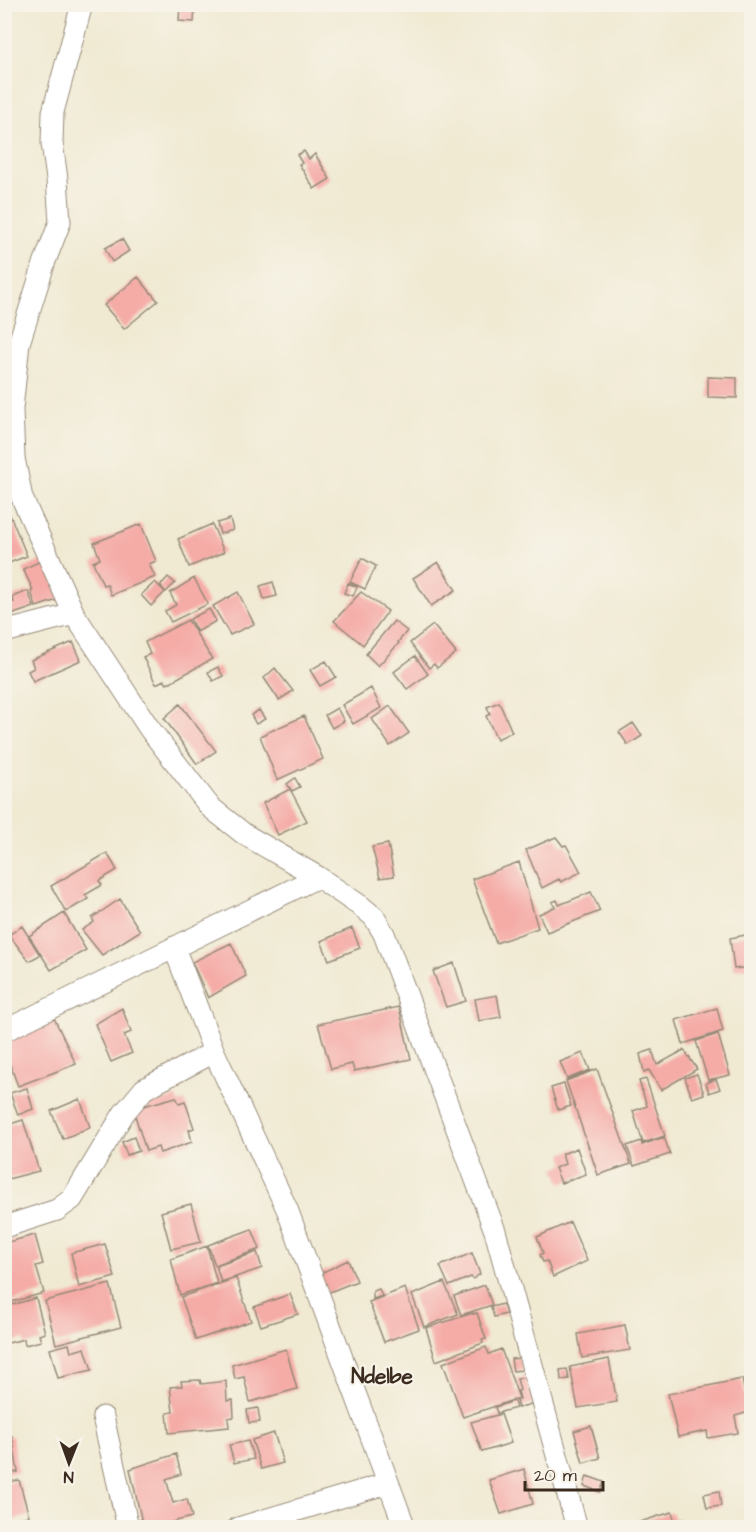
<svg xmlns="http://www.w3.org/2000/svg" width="756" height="1532" font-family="'Architects Daughter',sans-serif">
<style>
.building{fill:#f5aca7}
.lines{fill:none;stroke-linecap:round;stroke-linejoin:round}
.minor-casing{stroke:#968a78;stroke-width:23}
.minor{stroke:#fff;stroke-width:21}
.labels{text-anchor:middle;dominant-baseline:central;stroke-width:4.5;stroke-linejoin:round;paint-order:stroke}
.quarter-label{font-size:21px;font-weight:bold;fill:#3b2a1e;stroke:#f7f3e8}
</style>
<rect width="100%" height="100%" fill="#f7f3e8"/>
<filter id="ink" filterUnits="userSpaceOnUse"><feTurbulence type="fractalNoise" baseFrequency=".0167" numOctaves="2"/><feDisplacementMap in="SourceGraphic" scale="12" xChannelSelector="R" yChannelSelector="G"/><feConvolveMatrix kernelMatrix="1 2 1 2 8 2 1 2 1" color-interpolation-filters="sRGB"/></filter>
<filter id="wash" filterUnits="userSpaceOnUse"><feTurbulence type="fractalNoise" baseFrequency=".008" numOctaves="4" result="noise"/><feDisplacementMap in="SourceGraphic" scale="24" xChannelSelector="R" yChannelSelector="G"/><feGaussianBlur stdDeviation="1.35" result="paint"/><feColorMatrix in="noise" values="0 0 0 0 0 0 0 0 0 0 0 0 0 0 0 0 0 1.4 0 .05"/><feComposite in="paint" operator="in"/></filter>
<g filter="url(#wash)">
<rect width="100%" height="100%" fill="#f0ead3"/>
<g id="blocks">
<!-- building -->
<path class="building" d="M180,6H195L194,22L179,21Z
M304,151L309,159L315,154L330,179L314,189L299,164L302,163L297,155Z
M122,239L129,251L112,262L105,248Z
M138,277L158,301L124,329L104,305Z
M708,377L737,378V398L708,397Z
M10,515L27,556L4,565V518Z
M230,519L233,530L220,534L217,523Z
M141,524L156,561L149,564L155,577L111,595L107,584L103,585L93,562L100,559L94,543Z
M212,524L224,552L189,567L178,539Z
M362,558L376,566L365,589L350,582Z
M45,559L63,598L36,607L31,591L33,590L23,569Z
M438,562L456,590L431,606L413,578Z
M168,577L175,583L166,592L160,586Z
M194,578L208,604L171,622L165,611L176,605L170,593Z
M155,582L165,592L151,606L141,595Z
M273,582L277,596L264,599L260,586Z
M348,583L357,587L353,596L344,593Z
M4,587L12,601L5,604L10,613L4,616Z
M28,591L34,607L11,615L8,604L14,602L12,597Z
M238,592L254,624L230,635L213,606Z
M361,592L388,611L363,645L334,621Z
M209,609L216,621L197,632L190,619Z
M188,620L212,659L167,684L164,680L156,684L143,657L150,654L145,642Z
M394,621L407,631L398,642L399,643L378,666L366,654Z
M433,625L456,653L437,668L434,664L429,668L410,643Z
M73,642L81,660L33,681L28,671L34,668L31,660Z
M415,656L428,674L407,689L394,672Z
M326,661L336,677L320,686L310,670Z
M218,667L223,676L213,681L208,672Z
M275,668L293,691L279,700L264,678Z
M371,688L381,708L353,724L342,705Z
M499,702L512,732L497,739L486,716L490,714L487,707Z
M180,704L216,751L197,764L164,718Z
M390,706L409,733L390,746L372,719Z
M337,708L344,721L332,728L325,715Z
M259,710L265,719L256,724L251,715Z
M304,716L323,759L277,780L260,736Z
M633,723L642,736L628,745L619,732Z
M295,778L300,787L292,791L287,784Z
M290,789L307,821L278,835L263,803Z
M556,837L563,846L566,845L581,872L561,882L559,879L542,888L526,850Z
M388,844L394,876L380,878L372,847Z
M107,853L117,870L99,881L102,885L85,895L88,899L66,912L51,886Z
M519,862L538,928L496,943L472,879Z
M591,892L600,911L547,932L539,914L555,907L552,902L557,900L559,905Z
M120,899L140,931L102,955L82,930L94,922L92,918Z
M64,913L86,950L51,970L29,936Z
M22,926L40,955L29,961L9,935Z
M352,928L360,948L329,960L321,941Z
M751,934L752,967L734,969L730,938Z
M231,943L246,976L208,998L192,962Z
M454,963L466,1001L446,1007L433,971Z
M497,995L501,1017L479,1021L475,999Z
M399,1007L411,1059L354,1071L352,1064L331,1069L318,1024Z
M122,1008L131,1032L124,1035L132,1053L111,1062L95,1024Z
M717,1008L723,1031L683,1044L676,1020Z
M54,1018L76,1064L18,1086L5,1051V1041Z
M718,1034L730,1075L708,1080L696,1041Z
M652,1050L657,1065L684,1050L697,1069L661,1090L649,1070L644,1072L640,1054Z
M583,1053L590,1070L567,1079L560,1062Z
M597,1069L631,1164L598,1175L566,1081Z
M697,1074L704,1094L692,1098L685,1078Z
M646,1079L665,1136L643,1143L633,1111L647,1106L639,1081Z
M716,1079L720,1089L709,1093L706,1083Z
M564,1084L571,1106L558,1110L551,1088Z
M27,1088L33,1109L18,1115L10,1093Z
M176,1097L179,1103L185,1101L194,1128L189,1130L192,1142L160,1153L158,1147L146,1151L133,1109Z
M80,1099L90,1127L63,1139L51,1111Z
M23,1120L39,1171L4,1180V1126Z
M134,1137L139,1151L127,1155L122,1142Z
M664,1137L670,1154L634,1166L627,1146L641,1141L642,1145Z
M577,1148L586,1174L561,1183L555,1168L565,1164L562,1154Z
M191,1204L201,1242L171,1249L161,1212Z
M570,1222L587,1261L553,1277L547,1261L543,1262L540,1255L543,1253L537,1237Z
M252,1229L260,1249L215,1265L208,1245Z
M35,1235L43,1264L36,1266L44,1293L4,1304V1243Z
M105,1244L115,1277L79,1287L71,1253Z
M207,1246L217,1283L180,1295L171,1259Z
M257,1252L262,1268L221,1282L216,1266Z
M472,1253L480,1274L473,1279L471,1277L449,1286L440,1266Z
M348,1260L357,1281L327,1293L319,1274Z
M236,1278L251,1321L196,1340L181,1297Z
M444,1282L458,1314L424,1327L412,1295Z
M110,1284L121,1327L56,1344L45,1301Z
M485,1285L492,1305L461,1315L454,1296Z
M405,1288L419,1329L384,1342L369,1302Z
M379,1289L382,1296L373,1299V1291Z
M290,1294L298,1314L261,1326L254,1307Z
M36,1298L45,1333L39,1335L41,1341L25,1345L24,1339L4,1344V1307Z
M503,1304L506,1314L494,1317L491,1307Z
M473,1313V1314L477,1313L486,1339L482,1340L483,1343L436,1361L426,1328Z
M625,1325L630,1350L582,1358L578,1334Z
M69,1344L71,1352L85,1348L92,1370L58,1378L50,1349Z
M486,1347L489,1354L501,1349L519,1398L463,1417L443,1363Z
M286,1349L297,1389L250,1402L244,1377L235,1379L232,1365Z
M520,1358L523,1370L513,1371L511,1359Z
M609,1359L617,1402L578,1408L570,1367Z
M567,1369L569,1379L561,1380L560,1370Z
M525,1377L534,1403L518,1408L516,1400L520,1399L518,1391L520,1390L517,1379Z
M742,1379L749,1412L735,1416L738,1433L708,1438L707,1431L678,1437L668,1394Z
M200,1380L201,1384L226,1381L227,1401L233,1400L234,1417L228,1418L229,1427L169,1433L167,1413L173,1412L170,1387L182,1386L181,1381Z
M514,1401L516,1408L497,1413L495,1407Z
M258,1408L260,1422L249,1423L247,1410Z
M501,1414L511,1443L482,1452L471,1422Z
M591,1426L600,1458L583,1463L574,1431Z
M274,1433L283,1463L261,1469L252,1440Z
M12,1436L18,1472L4,1474V1437Z
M248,1441L254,1459L234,1463L229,1445Z
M176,1454L181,1474L166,1479L173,1503L187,1499L192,1517L152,1527H143L130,1469Z
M524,1469L533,1504L501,1514L489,1480Z
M587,1476L604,1482L600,1492L584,1486Z
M19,1480L29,1516L4,1522V1483Z
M719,1491L721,1506L707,1508L704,1494Z
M672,1512L675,1522L684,1519L686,1527H634L633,1524Z"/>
</g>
</g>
<g filter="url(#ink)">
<use href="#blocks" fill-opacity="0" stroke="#968a78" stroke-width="1.5"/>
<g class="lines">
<defs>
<path id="minor" d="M82,4L53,112L52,143L57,179L60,222L45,261L19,343L12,409L14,458L22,498L74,614L149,728L210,807L244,834L318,877L362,907L374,917L384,934L495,1231L577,1528
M4,632L74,614
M174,947L214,1052L287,1209L405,1528
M4,1031L318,877
M4,1227L57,1210L72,1199L124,1113L144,1089L214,1052
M103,1417L128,1528
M238,1528L388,1483"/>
</defs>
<!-- minor casing -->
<use href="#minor" class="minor-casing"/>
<!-- minor -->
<use href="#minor" class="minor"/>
</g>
</g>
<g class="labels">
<!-- quarter labels -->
<g class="quarter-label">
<text x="382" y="1376">Ndelbe</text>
</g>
</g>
<!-- margin -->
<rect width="756" height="1532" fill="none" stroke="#f7f3e8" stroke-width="24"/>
<!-- north arrow -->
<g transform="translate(69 1463) rotate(181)" stroke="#f7f3e8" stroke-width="4.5" paint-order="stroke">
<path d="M0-4.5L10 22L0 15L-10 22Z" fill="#3b2a1e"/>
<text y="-9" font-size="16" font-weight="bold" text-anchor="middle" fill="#3b2a1e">N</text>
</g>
<!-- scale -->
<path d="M525 1481v9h78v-9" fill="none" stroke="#3b2a1e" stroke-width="3"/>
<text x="534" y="1481" font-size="18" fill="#3b2a1e" stroke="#f7f3e8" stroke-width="4.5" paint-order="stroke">20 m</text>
</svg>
